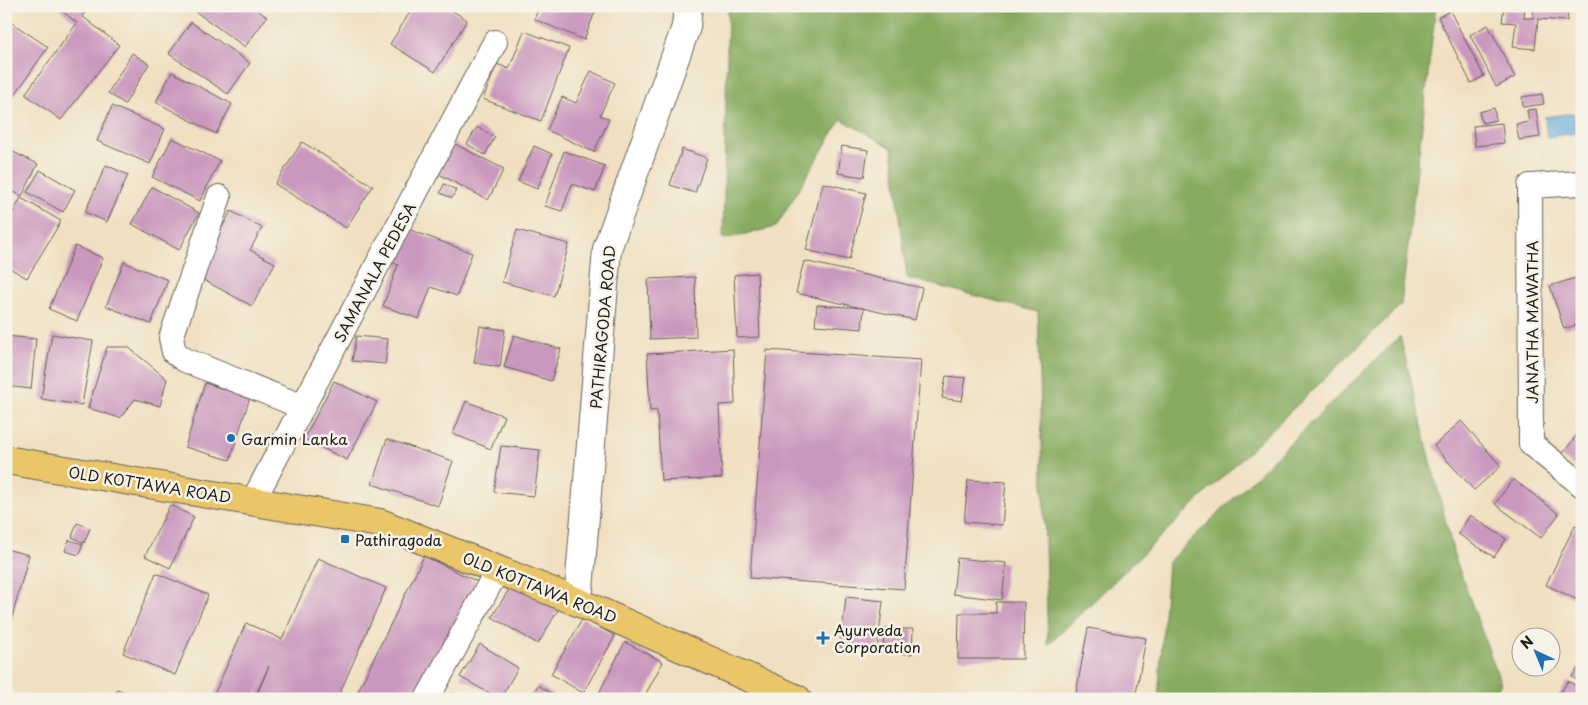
<svg xmlns="http://www.w3.org/2000/svg" width="1588" height="705" font-family="'Playpen Sans',sans-serif">
<style>
.forest{fill:#86aa5f;stroke:#51633e}
.water{fill:#62aad9;stroke:#3f637a}
.building{fill:#ca98be}
.lines{fill:none;stroke-linecap:round;stroke-linejoin:round}
.minor-casing{stroke:#666156;stroke-width:26}
.tertiary-casing{stroke:#666156;stroke-width:30}
.primary-casing{stroke:#666156;stroke-width:30}
.minor{stroke:#fff;stroke-width:24}
.tertiary{stroke:#fff;stroke-width:28}
.primary{stroke:#eac669;stroke-width:28}
.poi-dot{fill:#1f6fb2;stroke:#f7f3e8;stroke-width:2}
.labels{text-anchor:middle;dominant-baseline:central;stroke-width:5;stroke-linejoin:round;paint-order:stroke}
.street-label{font-size:15px;fill:#1c1c1c;stroke:#f7f3e8}
.poi-label{font-size:15px;fill:#1c1c1c;stroke:#f7f3e8;text-anchor:start}
</style>
<rect width="100%" height="100%" fill="#f7f3e8"/>
<filter id="ink" filterUnits="userSpaceOnUse"><feTurbulence type="fractalNoise" baseFrequency=".02" numOctaves="2"/><feDisplacementMap in="SourceGraphic" scale="10" xChannelSelector="R" yChannelSelector="G"/><feConvolveMatrix kernelMatrix="1 2 1 2 8 2 1 2 1" color-interpolation-filters="sRGB"/></filter>
<filter id="wash" filterUnits="userSpaceOnUse"><feTurbulence type="fractalNoise" baseFrequency=".0096" numOctaves="4" result="noise"/><feDisplacementMap in="SourceGraphic" scale="20" xChannelSelector="R" yChannelSelector="G"/><feGaussianBlur stdDeviation="1.12" result="paint"/><feColorMatrix in="noise" values="0 0 0 0 0 0 0 0 0 0 0 0 0 0 0 0 0 1.4 0 .05"/><feComposite in="paint" operator="in"/></filter>
<g filter="url(#wash)">
<rect width="100%" height="100%" fill="#f0e0c1"/>
<!-- forest -->
<path class="forest" d="M728,6H1436L1401,305L1048,645L1038,312L907,278L892,148L841,119L776,227L723,239Z
M1400,336L1454,555L1501,684L1490,699H1158L1168,562Z"/>
<!-- water -->
<path class="water" d="M1573,113L1576,133L1547,137L1545,117Z"/>
<g id="blocks">
<!-- building -->
<path class="building" d="M56,6H91L82,16L119,45L61,120L25,94L77,23Z
M201,6H252L267,17L245,47L196,12Z
M364,6H384L377,15Z
M414,6H445L467,20L435,72L390,44Z
M540,6H581L595,12L584,40L534,19Z
M1504,6H1525L1524,18H1533L1534,6H1569L1567,21L1538,19L1535,49L1513,47L1516,23L1502,22Z
M1450,11L1484,76L1471,83L1438,17Z
M6,19L48,47L14,96L6,91Z
M191,22L250,63L228,94L169,54Z
M1488,25L1515,77L1496,87L1470,35Z
M524,31L569,48L541,121L483,99L497,64L509,69Z
M132,53L149,64L125,104L108,93Z
M591,71L615,83L600,115L609,119L594,152L547,130L562,97L576,103Z
M172,72L232,104L216,134L156,102Z
M1542,94L1544,104L1523,107L1522,97Z
M112,106L165,129L150,164L97,141Z
M1494,108L1496,120L1482,123L1479,112Z
M1536,109L1540,137L1519,140L1516,124L1529,122L1527,110Z
M1502,123L1504,143L1475,146L1473,126Z
M477,127L495,137L485,155L467,144Z
M172,138L220,161L200,201L152,177Z
M302,142L373,186L346,228L275,184Z
M451,142L504,169L488,200L435,172Z
M534,146L552,154L537,189L518,181Z
M842,146L868,150L864,177L838,173Z
M7,149L38,164L22,196L6,188Z
M682,149L707,158L695,193L670,185Z
M564,151L605,166L595,192L572,184L562,211L545,206Z
M106,165L128,175L107,222L85,212Z
M40,170L75,190L63,212L27,192Z
M823,183L866,193L849,260L806,250Z
M444,184L456,190L452,198L440,193Z
M152,187L199,213L179,250L132,224Z
M21,198L61,221L27,278L6,266V224Z
M231,211L262,228L250,250L275,263L252,306L196,276Z
M405,228L472,253L457,296L431,287L419,319L383,306L398,265L392,262Z
M517,230L569,244L554,296L502,282Z
M75,246L103,258L77,321L49,309Z
M804,261L922,288L915,320L796,293Z
M124,262L168,280L151,324L106,306Z
M757,273L760,337L737,338L734,275Z
M1582,276V323L1564,329L1550,286Z
M695,277L696,337L650,339L648,279Z
M817,305L864,308L862,329L815,325Z
M480,326L505,330L500,367L474,363Z
M52,334L93,341L82,405L41,399Z
M514,335L561,349L551,381L504,367Z
M6,336L36,339L31,389L6,386Z
M356,336L388,339L385,364L352,361Z
M107,347H128L167,379L160,406L135,399L120,418L88,408Z
M733,349L735,404L719,405L722,478L661,481L657,410L650,411L647,354Z
M767,350L921,360L904,589L750,578Z
M946,376L966,378L962,401L942,398Z
M334,381L377,402L347,460L304,439Z
M205,383L250,397L230,460L185,447Z
M466,401L504,416L491,449L453,434Z
M1461,421L1501,466L1474,490L1434,446Z
M1582,428V472L1561,456Z
M387,439L453,461L438,506L372,484Z
M501,446L540,450L534,496L494,492Z
M1513,479L1559,514L1541,538L1495,504Z
M968,480L1006,482L1002,525L964,522Z
M170,505L194,517L170,568L145,556Z
M1470,515L1506,539L1494,557L1458,534Z
M77,523L90,528L84,543L72,537Z
M1575,525L1582,529V602L1546,585Z
M69,540L83,544L79,555L65,551Z
M6,549L29,555L11,621L6,619Z
M424,556L478,582L421,699H354Z
M318,558L386,588L337,699H255L269,666L254,699H212L246,623L282,639Z
M957,558L1006,563L1002,600L953,594Z
M156,573L208,595L175,675L123,653Z
M513,583L558,610L538,644L492,617Z
M846,597L883,601L877,651L840,647Z
M996,602H1024L1023,659H958L959,613H996Z
M583,618L615,636L583,693L551,674Z
M1088,628L1146,638L1135,699H1075Z
M884,629H913L912,654L883,653Z
M625,642L663,662L643,699H596Z
M480,644L518,668L500,699L460,677Z
M1582,663V683L1572,677Z
M1568,681L1582,689V699H1556Z
M538,685L560,699H529Z
M117,689L143,699H113Z
M453,693L461,699H449Z"/>
</g>
</g>
<g filter="url(#ink)">
<use href="#blocks" fill-opacity="0" stroke="#666156" stroke-width="1"/>
<g class="lines">
<defs>
<path id="minor" d="M1582,183L1530,186L1531,444L1582,485
M219,197L171,338L174,352L185,360L303,407
M253,501L495,42
M427,699L498,569"/>
<path id="tertiary" d="M578,602L607,249L686,27L688,6"/>
<path id="primary" d="M6,460L380,523L578,602L797,699"/>
</defs>
<!-- minor casing -->
<use href="#minor" class="minor-casing"/>
<!-- tertiary casing -->
<use href="#tertiary" class="tertiary-casing"/>
<!-- primary casing -->
<use href="#primary" class="primary-casing"/>
<!-- minor -->
<use href="#minor" class="minor"/>
<!-- tertiary -->
<use href="#tertiary" class="tertiary"/>
<!-- primary -->
<use href="#primary" class="primary"/>
</g>
</g>
<!-- markers -->
<g class="poi-dot">
<circle cx="231" cy="438" r="5"/>
<rect x="340" y="534" width="10" height="10" rx="2.5"/>
<path d="M820.5 630.5h5v5h5v5h-5v5h-5v-5h-5v-5h5z"/>
</g>
<g class="labels">
<!-- street labels -->
<g class="street-label">
<text transform="translate(374 272) rotate(-62)">SAMANALA PEDESA</text>
<text transform="translate(1531 322) rotate(-90)">JANATHA MAWATHA</text>
<text transform="translate(602 327) rotate(-85)">PATHIRAGODA ROAD</text>
<text transform="translate(150 484) rotate(9)">OLD KOTTAWA ROAD</text>
<text transform="translate(540 587) rotate(22)">OLD KOTTAWA ROAD</text>
</g>
<!-- poi labels -->
<g class="poi-label">
<text x="241" y="438">Garmin Lanka</text>
<text x="355" y="539">Pathiragoda</text>
<text x="834" y="629">Ayurveda<tspan x="834" dy="17">Corporation</tspan></text>
</g>
</g>
<!-- margin -->
<rect width="1588" height="705" fill="none" stroke="#f7f3e8" stroke-width="25"/>
<!-- north arrow -->
<g transform="translate(1536 652) rotate(316)"><circle r="24" fill="#f7f3e8" stroke="#9f9d96"/>
<path d="M0-4L9 19L0 12L-9 19Z" fill="#1f6fb2"/>
<text y="-8" font-size="14" font-weight="bold" text-anchor="middle" fill="#1c1c1c">N</text>
</g>
</svg>
